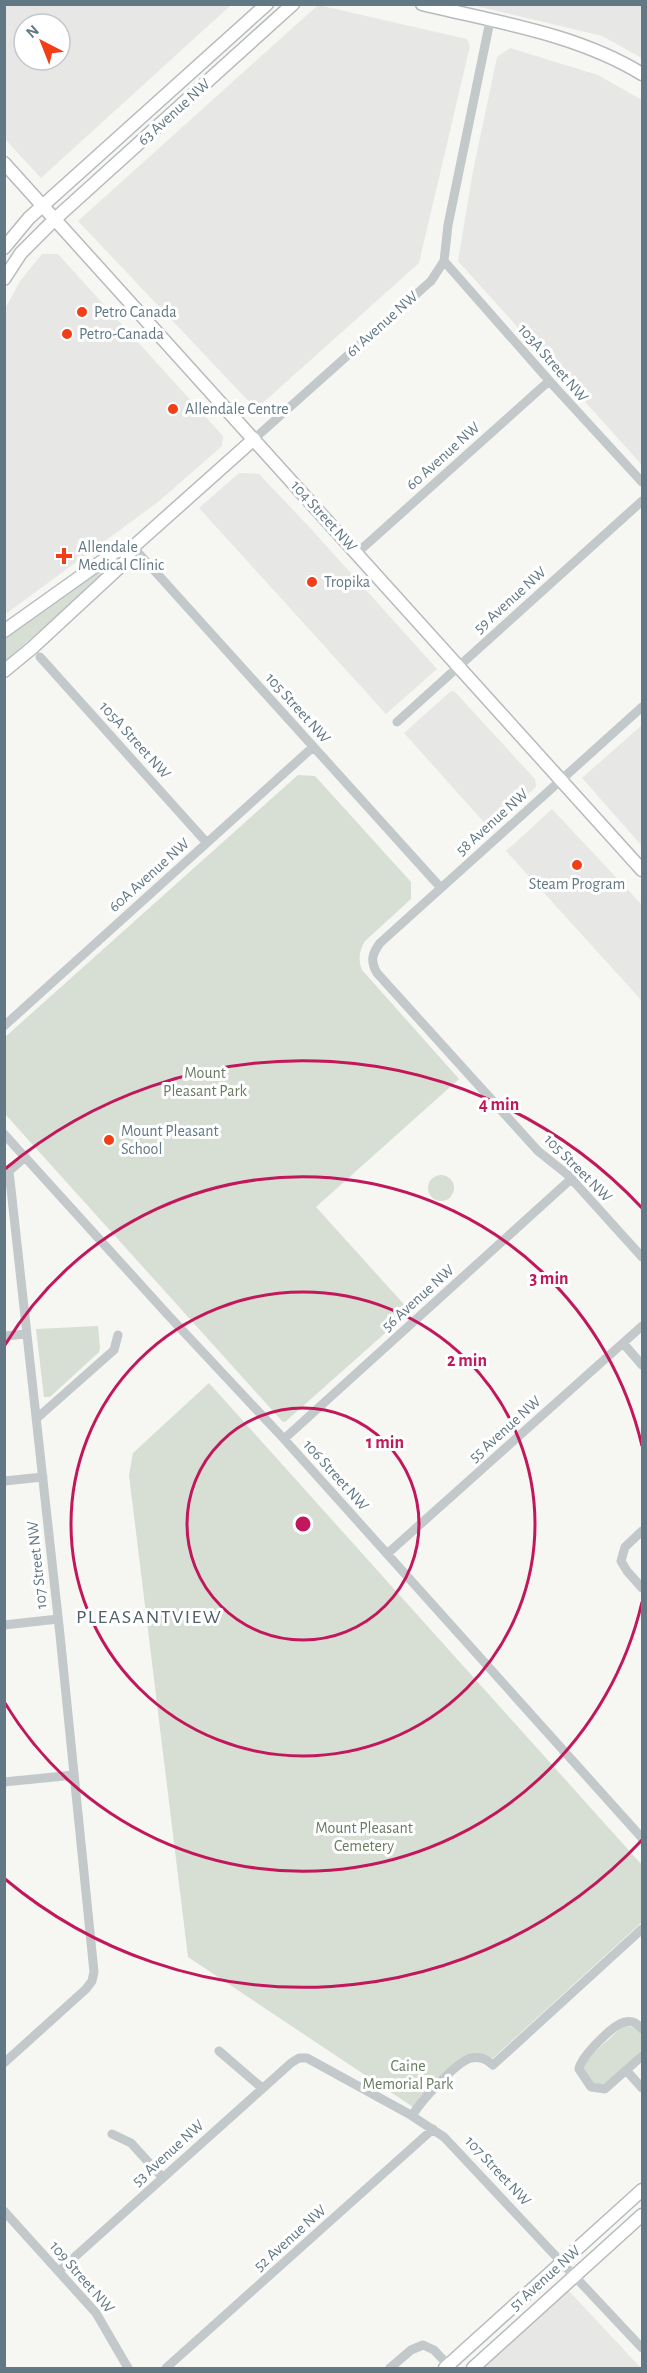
<svg xmlns="http://www.w3.org/2000/svg" width="647" height="2373" font-family="'Alegreya Sans',sans-serif">
<style>
.built{fill:#e7e7e5;fill-rule:evenodd}
.green{fill:#d7ded3}
.lines{fill:none;stroke-linecap:round;stroke-linejoin:round}
.major-casing{stroke:#b6bbbe;stroke-width:15}
.minor{stroke:#c3c8ca;stroke-width:9}
.major{stroke:#fff;stroke-width:12}
.ring{fill:none;stroke:#c2185b;stroke-width:3}
.poi-dot{fill:#f13e17;stroke:#fff;stroke-width:2}
.labels{text-anchor:middle;dominant-baseline:central;stroke-width:6;stroke-linejoin:round;paint-order:stroke}
.street-label{font-size:16px;fill:#627885;stroke:#fff}
.poi-label{font-size:16px;fill:#627885;stroke:#fff;text-anchor:start}
.park-label{font-size:16px;fill:#697c62;stroke:#fff}
.quarter-label{font-size:20px;letter-spacing:1.5px;fill:#51606a;stroke:#fff}
.centre{fill:#c2185b;stroke:#fff;stroke-width:3}
.ring-label{font-size:18px;text-anchor:middle;font-weight:bold;fill:#c2185b;stroke:#fff;stroke-width:6;stroke-linejoin:round;paint-order:stroke}
</style>
<rect width="100%" height="100%" fill="#f6f6f2"/>
<!-- built -->
<path class="built" d="M5,4H231V5L41,178L5,139ZM24,24H60V60H24Z
M318,5L467,39L470,46L419,263L256,409L78,221Z
M472,5H642V58L602,36Z
M510,48L598,75L642,100V465L458,261L473,171L497,57Z
M42,254H58L223,436L222,446L158,502L7,613L5,612V309L20,281Z
M239,473L259,474L313,531L437,669L386,714L199,508Z
M451,691L455,692L535,779L536,787L489,828L404,733Z
M642,725V846L582,778Z
M552,809L642,905V1001L506,851Z
M568,2290L641,2368H483Z"/>
<!-- green -->
<path class="green" d="M112,561L114,564L113,567L5,661L4,639Z
M298,775L315,776L411,882V899L365,941C359,951 358,960 362,970L459,1079L316,1207L410,1311L285,1422L282,1421L5,1114L4,1038Z
M428 1188a13 13 0 1 1 26 0a13 13 0 1 1-26 0Z
M98,1326L100,1348L99,1352L50,1397H44L36,1329Z
M209,1383L642,1865V1922L493,2058L482,2055H469L420,2097L413,2107L188,1957L129,1475L133,1453Z
M627,2026L636,2028L642,2035L641,2051L604,2085L593,2083L583,2069L587,2059L620,2029Z"/>
<g class="lines">
<defs>
<path id="major" d="M422,4C496,22 577,34 642,74
M4,163L642,870
M4,248L29,218L267,4
M4,279L21,253L55,219L293,4
M4,631L115,552L133,547
M4,671L32,648L125,562L133,547L254,439
M445,2368L642,2190
M473,2368L642,2215"/>
</defs>
<!-- major casing -->
<use href="#major" class="major-casing"/>
<!-- minor -->
<path class="minor" d="M444,261L553,385L642,482
M254,439L431,281L444,261L448,225L490,21
M133,547L441,888
M357,553L549,381
M40,657L207,843
M642,707L380,943C372,954 370,961 377,973L538,1151L568,1175L642,1257
M397,722L642,501
M4,1026L313,747
M4,1134L168,1315L284,1439L642,1838
M4,1336L26,1334
M623,1343L642,1365
M36,1419L114,1350L118,1335
M284,1439L571,1179
M4,1481L43,1477
M642,1531L625,1547L621,1561L627,1571L642,1588
M387,1554L642,1326
M4,1625L58,1619
M4,1782L74,1775
M642,2029C638,2024 632,2020 625,2022C612,2025 581,2057 579,2069L591,2087L605,2089L642,2056
M219,2051L262,2088
M4,2063L86,1989L92,1981L94,1972L60,1635L9,1171L25,1157
M626,2070L642,2088
M412,2116C420,2102 456,2062 471,2058C480,2056 486,2059 493,2065L642,1929
M112,2134L131,2143L163,2178
M4,2211L96,2313L128,2368
M59,2271L291,2063L299,2058H307L409,2114L444,2137L642,2348
M166,2368L433,2129
M390,2368L411,2350L423,2345L434,2350L451,2368"/>
<!-- major -->
<use href="#major" class="major"/>
</g>
<!-- distance rings -->
<g class="ring">
<circle cx="303" cy="1524" r="116"/>
<circle cx="303" cy="1524" r="232"/>
<path d="M642 1602A348 348 0 0 1 5 1703M5 1345A348 348 0 0 1 642 1446"/>
<path d="M642 1840A464 464 0 0 1 5 1879M5 1169A464 464 0 0 1 642 1208"/>
</g>
<!-- markers -->
<g class="poi-dot">
<circle cx="82" cy="312" r="6"/>
<circle cx="67" cy="334" r="6"/>
<circle cx="173" cy="409" r="6"/>
<path d="M61 547h6v6h6v6h-6v6h-6v-6h-6v-6h6z"/>
<circle cx="312" cy="582" r="6"/>
<circle cx="577" cy="865" r="6"/>
<circle cx="109" cy="1140" r="6"/>
</g>
<g class="labels">
<!-- street labels -->
<g class="street-label">
<text transform="translate(174 112) rotate(-42)">63 Avenue NW</text>
<text transform="translate(382 324) rotate(-42)">61 Avenue NW</text>
<text transform="translate(553 363) rotate(49)">103A Street NW</text>
<text transform="translate(443 456) rotate(-42)">60 Avenue NW</text>
<text transform="translate(324 516) rotate(48)">104 Street NW</text>
<text transform="translate(510 600) rotate(-42)">59 Avenue NW</text>
<text transform="translate(298 708) rotate(48)">105 Street NW</text>
<text transform="translate(135 740) rotate(48)">105A Street NW</text>
<text transform="translate(492 822) rotate(-42)">58 Avenue NW</text>
<text transform="translate(149 875) rotate(-42)">60A Avenue NW</text>
<text transform="translate(578 1168) rotate(45)">105 Street NW</text>
<text transform="translate(418 1298) rotate(-42)">56 Avenue NW</text>
<text transform="translate(505 1429) rotate(-42)">55 Avenue NW</text>
<text transform="translate(336 1475) rotate(48)">106 Street NW</text>
<text transform="translate(37 1565) rotate(-96)">107 Street NW</text>
<text transform="translate(168 2153) rotate(-42)">53 Avenue NW</text>
<text transform="translate(498 2171) rotate(47)">107 Street NW</text>
<text transform="translate(290 2238) rotate(-42)">52 Avenue NW</text>
<text transform="translate(82 2277) rotate(49)">109 Street NW</text>
<text transform="translate(545 2278) rotate(-42)">51 Avenue NW</text>
</g>
<!-- poi labels -->
<g class="poi-label">
<text x="94" y="312">Petro Canada</text>
<text x="79" y="334">Petro-Canada</text>
<text x="185" y="409">Allendale Centre</text>
<text x="78" y="547">Allendale<tspan x="78" dy="18">Medical Clinic</tspan></text>
<text x="324" y="582">Tropika</text>
<text x="577" y="884" text-anchor="middle">Steam Program</text>
<text x="121" y="1131">Mount Pleasant<tspan x="121" dy="18">School</tspan></text>
</g>
<!-- park labels -->
<g class="park-label">
<text x="205" y="1073">Mount<tspan x="205" dy="18">Pleasant Park</tspan></text>
<text x="364" y="1828">Mount Pleasant<tspan x="364" dy="18">Cemetery</tspan></text>
<text x="408" y="2066">Caine<tspan x="408" dy="18">Memorial Park</tspan></text>
</g>
<!-- quarter labels -->
<g class="quarter-label">
<text x="149" y="1617">PLEASANTVIEW</text>
</g>
</g>
<circle cx="303" cy="1524" r="9" class="centre"/>
<g class="ring-label">
<text x="499" y="1110">4 min</text>
<text x="549" y="1284">3 min</text>
<text x="467" y="1366">2 min</text>
<text x="385" y="1448">1 min</text>
</g>
<!-- border -->
<rect width="647" height="2373" fill="none" stroke="#627885" stroke-width="12"/>
<!-- north arrow -->
<g transform="translate(42 42) rotate(318)"><circle r="28" fill="#ffffff" stroke="#c0c9ce" stroke-width="1.5"/>
<path d="M0-4.5L10 22L0 15L-10 22Z" fill="#f13e17"/>
<text y="-9" font-size="16" font-weight="bold" text-anchor="middle" fill="#627885">N</text>
</g>
</svg>
